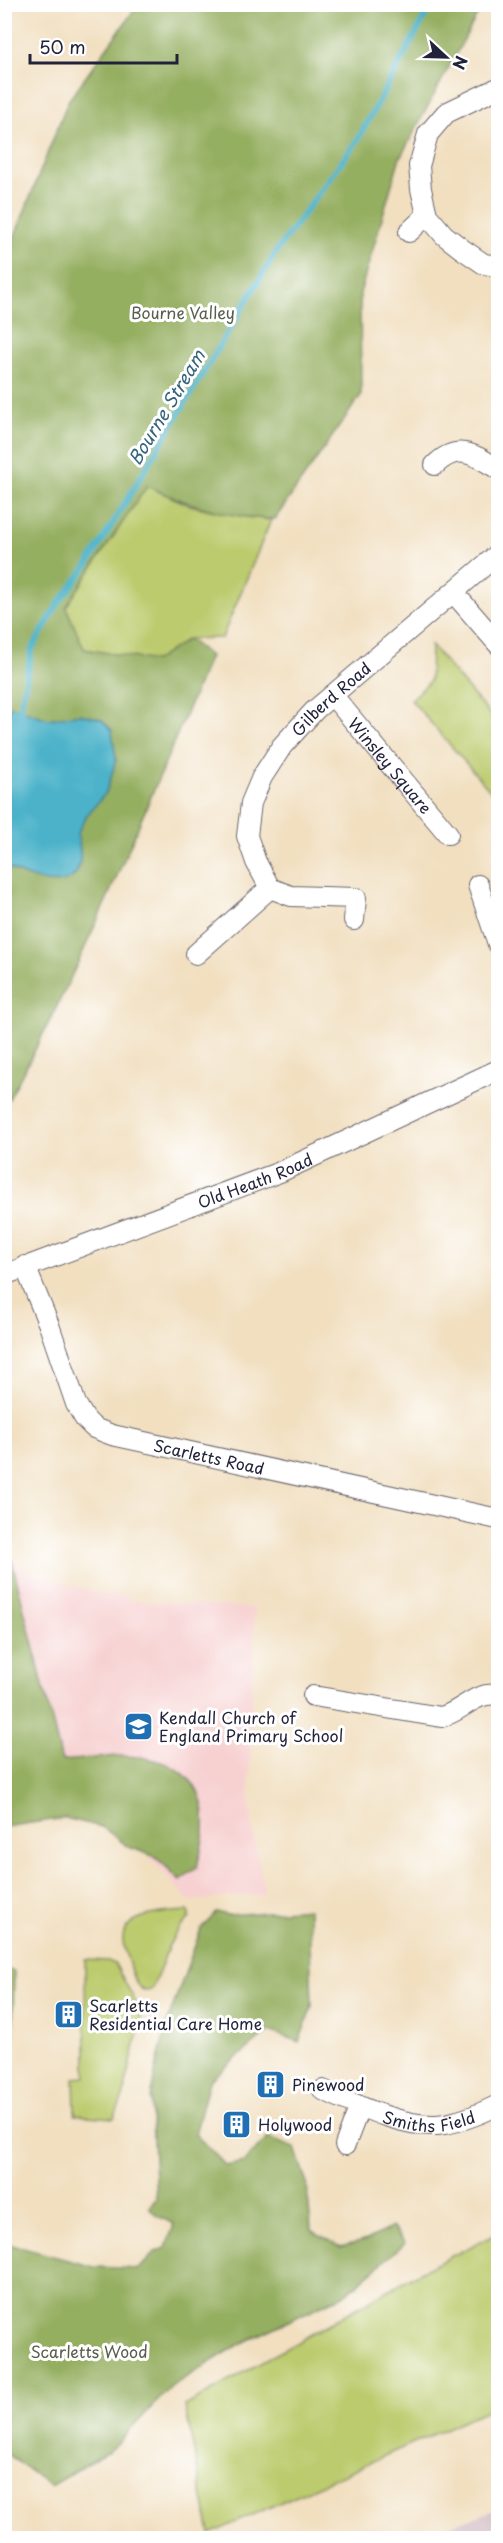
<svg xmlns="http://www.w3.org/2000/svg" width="503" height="2543" font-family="'Playpen Sans',sans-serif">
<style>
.built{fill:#f7d0d0}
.industrial{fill:#d2bec5}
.green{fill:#bccb6d;stroke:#6f7654;stroke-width:1.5}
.forest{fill:#95af60;stroke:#5c684e;stroke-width:1.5}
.water{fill:#4bb2c9;stroke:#366a82;stroke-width:1.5}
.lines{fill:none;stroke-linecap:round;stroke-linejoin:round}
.stream{stroke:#4bb2c9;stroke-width:6}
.minor-casing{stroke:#6a646a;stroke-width:22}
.minor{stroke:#fff;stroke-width:20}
.labels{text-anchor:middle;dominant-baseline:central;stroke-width:6;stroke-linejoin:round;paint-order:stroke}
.park-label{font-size:16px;fill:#585d4c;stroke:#fff}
.street-label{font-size:16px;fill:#22223b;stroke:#fff}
.poi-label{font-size:16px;fill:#22223b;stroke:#fff;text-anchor:start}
.water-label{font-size:18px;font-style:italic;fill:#34637b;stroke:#fff}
</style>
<rect width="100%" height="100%" fill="#fff"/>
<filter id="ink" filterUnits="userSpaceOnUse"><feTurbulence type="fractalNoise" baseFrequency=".0167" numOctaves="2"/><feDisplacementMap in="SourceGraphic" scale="12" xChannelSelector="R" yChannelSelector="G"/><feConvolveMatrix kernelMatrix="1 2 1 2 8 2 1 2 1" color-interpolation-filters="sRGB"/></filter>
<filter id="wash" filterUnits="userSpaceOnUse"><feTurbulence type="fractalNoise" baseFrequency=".008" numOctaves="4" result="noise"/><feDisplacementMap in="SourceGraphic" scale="24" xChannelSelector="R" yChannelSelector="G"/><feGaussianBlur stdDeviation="1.35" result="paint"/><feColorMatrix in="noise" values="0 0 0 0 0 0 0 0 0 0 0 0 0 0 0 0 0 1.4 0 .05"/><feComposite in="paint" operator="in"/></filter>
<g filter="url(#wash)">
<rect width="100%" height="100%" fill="#f1dfc0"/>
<!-- built -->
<path class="built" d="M4,1551L23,1571L99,1593L128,1596V1600L255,1608L249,1796L254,1838L265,1894L189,1901L149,1856L152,1780L51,1773Z"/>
<!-- industrial -->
<path class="industrial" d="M498,2508V2538H409L476,2517Z"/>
<!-- green -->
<path class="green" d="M147,486L189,505L228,514L271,520L222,638L188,639L155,661L84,649L65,607Z
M431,645L498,724V800L411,700L430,681Z
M188,1911L190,1914V1918C165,1939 165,1963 151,1990L145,1991C134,1985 132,1975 129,1964C127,1956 122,1945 123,1937C126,1912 169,1912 188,1911Z
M85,1960L108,1961L115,1964L138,2006L141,2019L123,2097L114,2118L75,2115L74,2078L86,2077Z
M498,2233V2405L210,2534L185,2406L422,2271Z"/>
<!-- forest -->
<path class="forest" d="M138,5H486L476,17L399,160L360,293L361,395L275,519C230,519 188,505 147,486L66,607L84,649L155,661L188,639L210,656C146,808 85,962 5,1106V261L68,101Z
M5,1551L12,1561L62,1761C82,1760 102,1756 122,1756C170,1757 208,1776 204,1830C203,1842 200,1855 197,1867L180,1880L156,1857L129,1847L102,1827L65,1818L5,1827Z
M309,1909L312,2007L299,2042L269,2031L209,2081L195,2134L226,2166L244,2162L268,2138L295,2148L307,2184L311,2230L341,2247L367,2240L392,2227L405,2243L347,2293L238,2345L172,2386L111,2450L50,2486L5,2452V2211L8,2244L94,2267L139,2269L155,2252L166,2248L174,2224L157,2216L149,2207L156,2199L151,2099L156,2069L167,2023L201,1929L217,1912L227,1915Z
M5,1968L14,1972L12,2070L5,2146Z"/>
<!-- water -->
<path class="water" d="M10,706L48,719L80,714L101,719L112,730L116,760L106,793L87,815L77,834C94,897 43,888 5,866L4,725Z"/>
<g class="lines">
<!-- stream -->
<path class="stream" d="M20,709L32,649L58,604L87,566L278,249L358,139L432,4"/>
</g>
</g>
<g filter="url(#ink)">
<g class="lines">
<defs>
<g id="minor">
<path d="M498,88L446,113L428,134L419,166L421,189L427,215L444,235L462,249L484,264L498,266"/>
<path d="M409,232L427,215"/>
<path d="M435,465C458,442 475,455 498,469"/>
<path d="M454,593L498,644"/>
<path id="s1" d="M333,696L448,834"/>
<path d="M478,885L498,944"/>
<path id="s2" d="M354,920L356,898L291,896L270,888L256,862L247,836L251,803L262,777L282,746L315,710L498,554"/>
<path d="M196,954L270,888"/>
<path id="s3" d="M25,1266L49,1325L76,1404L85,1419L94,1428L112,1435L498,1519"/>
<path id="s4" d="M4,1275L280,1172L498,1070"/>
<path d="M313,1696L441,1717C462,1712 475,1691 498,1695"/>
<path id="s5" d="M323,2090C355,2104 401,2127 437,2125C457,2123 480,2114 498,2105"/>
<path d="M345,2145L360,2106"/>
</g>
</defs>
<!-- minor casing -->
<use href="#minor" class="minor-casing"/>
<!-- minor -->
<use href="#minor" class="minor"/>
</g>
</g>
<!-- icons -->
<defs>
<symbol id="school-square" viewBox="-11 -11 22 22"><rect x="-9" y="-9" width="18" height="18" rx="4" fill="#1f6fb2" stroke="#fff"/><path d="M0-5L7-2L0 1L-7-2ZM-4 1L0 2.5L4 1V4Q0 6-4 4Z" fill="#fff"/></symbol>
<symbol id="building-square" viewBox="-11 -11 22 22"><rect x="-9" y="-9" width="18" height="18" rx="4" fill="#1f6fb2" stroke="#fff"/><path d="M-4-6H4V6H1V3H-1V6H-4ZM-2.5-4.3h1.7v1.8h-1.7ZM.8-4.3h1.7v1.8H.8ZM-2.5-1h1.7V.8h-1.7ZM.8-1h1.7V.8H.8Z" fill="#fff"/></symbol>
</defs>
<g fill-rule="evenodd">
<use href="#school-square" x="122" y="1710" width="33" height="33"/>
<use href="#building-square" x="52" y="1998" width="33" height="33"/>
<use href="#building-square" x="254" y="2068" width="33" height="33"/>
<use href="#building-square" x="220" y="2108" width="33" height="33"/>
</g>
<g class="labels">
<!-- park labels -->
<g class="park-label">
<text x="183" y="312">Bourne Valley</text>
<text x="89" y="2351">Scarletts Wood</text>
</g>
<!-- street labels -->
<g class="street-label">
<text stroke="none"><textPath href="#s2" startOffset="333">Gilberd Road</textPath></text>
<text stroke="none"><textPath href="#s1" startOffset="90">Winsley Square</textPath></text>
<text stroke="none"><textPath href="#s4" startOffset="268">Old Heath Road</textPath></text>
<text stroke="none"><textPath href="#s3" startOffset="296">Scarletts Road</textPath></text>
<text stroke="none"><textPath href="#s5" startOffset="112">Smiths Field</textPath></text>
</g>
<!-- poi labels -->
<g class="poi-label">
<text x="159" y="1717">Kendall Church of<tspan x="159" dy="18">England Primary School</tspan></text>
<text x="89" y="2005">Scarletts<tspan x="89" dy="18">Residential Care Home</tspan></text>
<text x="292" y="2084">Pinewood</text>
<text x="258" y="2124">Holywood</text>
</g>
<!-- water labels -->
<g class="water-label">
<text transform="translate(166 407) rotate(-59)">Bourne Stream</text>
</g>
</g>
<!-- margin -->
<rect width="503" height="2543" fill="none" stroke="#fff" stroke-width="24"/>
<!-- north arrow -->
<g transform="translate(446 57) rotate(112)" stroke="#ffffff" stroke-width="4.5" paint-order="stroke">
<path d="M0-4.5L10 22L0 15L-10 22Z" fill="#22223b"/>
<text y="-9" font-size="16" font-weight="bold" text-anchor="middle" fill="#22223b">N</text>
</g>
<!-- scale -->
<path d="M30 54v9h147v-9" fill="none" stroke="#22223b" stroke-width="3"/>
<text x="39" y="54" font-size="18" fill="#22223b" stroke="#ffffff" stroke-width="4.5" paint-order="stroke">50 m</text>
</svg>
